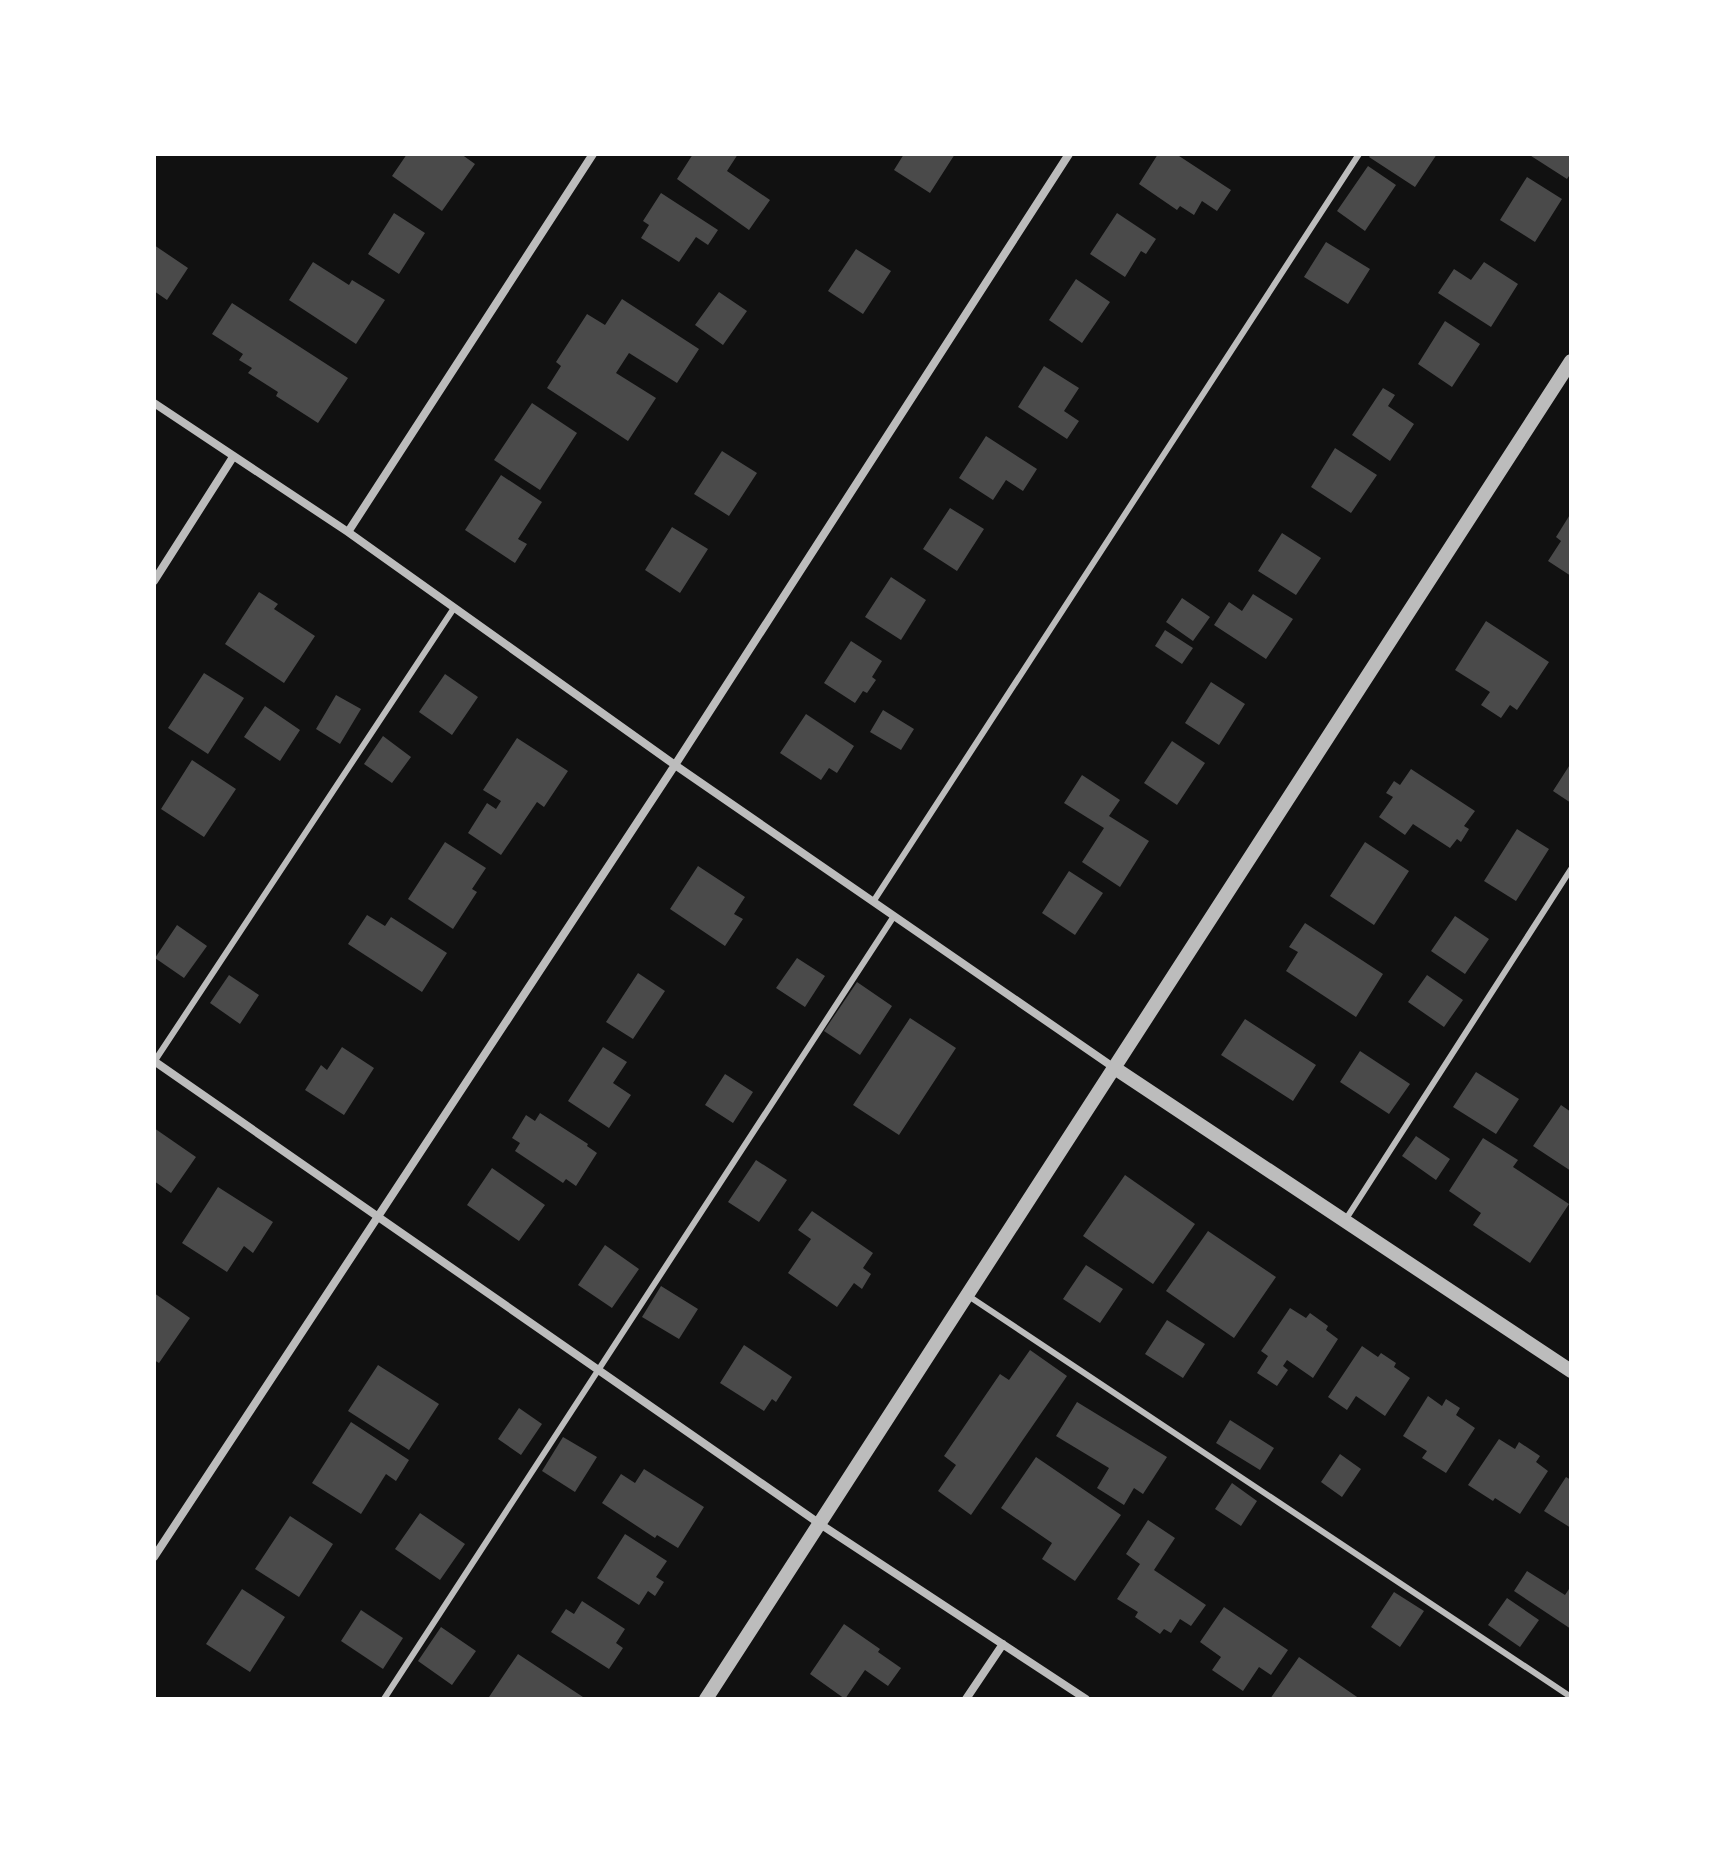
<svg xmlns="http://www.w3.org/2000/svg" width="1725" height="1853" font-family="'Asap Condensed',sans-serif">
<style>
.building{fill:#4a4a4a}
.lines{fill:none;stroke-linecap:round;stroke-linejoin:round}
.service{stroke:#bcbcbc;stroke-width:6}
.minor{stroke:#bcbcbc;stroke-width:8}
.tertiary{stroke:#bcbcbc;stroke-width:14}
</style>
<rect width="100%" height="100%" fill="#111"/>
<!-- building -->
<path class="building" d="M407,154H461L475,164L442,211L392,176Z
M693,154H738L727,171L770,200L749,230L677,179Z
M904,154H955L930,193L894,170Z
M1158,154H1176L1231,190L1217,211L1202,201L1194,215L1180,206L1177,210L1139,184Z
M1371,154H1437L1415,187L1369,157Z
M1528,154H1571V173L1567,179Z
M1368,166L1396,185L1365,231L1337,211Z
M1527,177L1562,199L1535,242L1500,220Z
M661,193L718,230L708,245L696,237L679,262L641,238L649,225L643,221Z
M394,213L425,233L399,274L368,254Z
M1117,213L1156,239L1146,254L1141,251L1125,277L1090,254Z
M1326,242L1370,269L1348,304L1304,277Z
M154,245L188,268L167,300L154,291Z
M856,249L891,271L863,314L828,291Z
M313,262L349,285L352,280L385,300L356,344L289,300Z
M1484,262L1518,284L1491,327L1438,293L1454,269L1471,280Z
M1076,279L1110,302L1082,343L1049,320Z
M719,292L747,311L723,345L695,325Z
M622,299L699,349L677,383L629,353L616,373L656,398L628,441L547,388L561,366L556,362L587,314L605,325Z
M232,303L348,378L318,423L276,396L278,392L248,373L252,368L239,360L243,354L212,334Z
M1445,321L1480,344L1452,387L1418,364Z
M1044,366L1079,388L1064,411L1079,421L1067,439L1018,407Z
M1383,388L1395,395L1388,406L1414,424L1390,461L1352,435Z
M532,403L577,433L540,490L494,460Z
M986,436L1037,469L1023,491L1006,480L993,500L959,478Z
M1335,448L1377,475L1351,513L1311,487Z
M722,451L757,473L729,516L694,494Z
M501,475L542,502L518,539L527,544L515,563L465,530Z
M950,508L984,529L957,571L923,549Z
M1571,513V576L1548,561L1561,541L1556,537Z
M672,527L708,549L680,593L645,570Z
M1282,533L1321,558L1296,595L1258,571Z
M891,577L926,600L901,640L865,617Z
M259,592L278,604L274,609L315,636L284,683L225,644Z
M1253,594L1293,619L1266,659L1214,625L1229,602L1242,611Z
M1182,598L1210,617L1193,641L1166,622Z
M1486,621L1549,662L1517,710L1510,705L1501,718L1481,705L1490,692L1455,670Z
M1165,630L1193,648L1182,664L1155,646Z
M851,641L882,661L872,677L876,680L867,693L863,691L855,703L824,683Z
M204,673L244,698L208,754L168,728Z
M445,674L478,697L452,735L419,712Z
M1211,682L1245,704L1219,745L1185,723Z
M336,695L361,709L340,744L316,729Z
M265,706L300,730L280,761L244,737Z
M883,710L914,729L901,750L870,732Z
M806,714L854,746L837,773L829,768L821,780L780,753Z
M383,736L411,757L392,783L364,764Z
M517,738L568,771L544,807L537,802L501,855L468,833L487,803L496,809L501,801L483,790Z
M1172,741L1205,763L1177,805L1144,783Z
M192,760L236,789L204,837L161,809Z
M1571,763V803L1553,791Z
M1411,769L1475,811L1464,826L1469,829L1461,842L1457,839L1450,848L1413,824L1405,835L1379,817L1393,797L1386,793L1394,781L1400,785Z
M1082,775L1120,800L1109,816L1149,841L1120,887L1082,862L1104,828L1064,803Z
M1517,829L1549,849L1516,901L1484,881Z
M445,842L486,868L472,889L477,892L453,929L408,899Z
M1365,842L1409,871L1374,925L1330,896Z
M698,866L745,897L734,914L743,919L725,946L670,909Z
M1069,871L1103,893L1075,935L1042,913Z
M367,915L385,926L391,917L447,953L422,992L348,944Z
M1455,916L1489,939L1465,974L1431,951Z
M1305,923L1383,974L1356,1017L1286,971L1298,952L1289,947Z
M177,925L207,946L184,978L155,958Z
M797,958L825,976L805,1007L776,988Z
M638,973L665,991L633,1039L606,1022Z
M229,975L259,995L240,1024L210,1003Z
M1427,975L1463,1000L1444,1027L1408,1002Z
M857,982L892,1006L860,1055L824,1031Z
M910,1018L956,1048L899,1135L853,1105Z
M1245,1019L1316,1065L1293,1101L1221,1055Z
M342,1047L374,1068L344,1115L305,1090L321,1065L327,1070Z
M603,1047L627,1062L613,1083L631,1095L609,1128L568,1101Z
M1360,1051L1410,1084L1389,1114L1340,1082Z
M1476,1072L1519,1099L1496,1134L1453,1107Z
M725,1074L753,1092L733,1123L705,1105Z
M1561,1105L1571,1112V1171L1533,1146Z
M540,1113L588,1144L587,1146L597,1153L576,1186L566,1179L563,1183L515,1151L520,1143L512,1138L526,1115L535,1121Z
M154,1128L196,1157L171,1193L154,1181Z
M1416,1136L1450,1159L1436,1180L1402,1156Z
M1483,1138L1518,1160L1513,1167L1569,1204L1530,1263L1473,1225L1481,1213L1449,1191Z
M756,1160L787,1180L759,1222L728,1202Z
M492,1168L545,1205L519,1241L467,1205Z
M1125,1175L1195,1224L1153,1284L1083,1236Z
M218,1187L273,1222L253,1253L244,1246L227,1272L182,1243Z
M812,1211L873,1253L863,1268L871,1274L862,1289L854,1283L837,1307L788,1273L811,1239L798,1230Z
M1208,1231L1276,1277L1234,1338L1166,1291Z
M605,1245L639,1269L612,1308L578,1285Z
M1086,1265L1123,1289L1100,1323L1063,1299Z
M661,1286L698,1309L679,1339L642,1317Z
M154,1293L190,1318L159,1363L154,1360Z
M1290,1308L1306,1318L1310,1313L1328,1326L1326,1330L1338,1339L1313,1378L1287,1360L1283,1366L1288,1370L1277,1386L1257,1373L1268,1356L1261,1351Z
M1167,1320L1205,1344L1183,1378L1145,1354Z
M744,1345L792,1377L776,1402L772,1399L764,1411L720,1383Z
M1362,1346L1378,1357L1381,1353L1396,1363L1394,1367L1410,1378L1385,1416L1356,1396L1347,1410L1328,1397Z
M1030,1350L1067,1376L971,1515L938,1491L956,1465L944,1456L1000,1374L1009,1380Z
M378,1365L439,1404L409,1450L348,1411Z
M1428,1396L1442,1406L1446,1399L1460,1408L1456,1415L1475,1428L1446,1473L1422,1458L1427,1451L1403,1436Z
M1077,1402L1167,1457L1143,1494L1134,1488L1124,1505L1097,1488L1109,1468L1056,1436Z
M519,1408L542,1424L521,1455L498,1439Z
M1230,1420L1274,1448L1260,1470L1216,1443Z
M351,1422L409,1460L396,1481L386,1474L361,1514L312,1483Z
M563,1437L597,1457L575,1492L542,1471Z
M1499,1439L1515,1449L1519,1442L1540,1456L1536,1462L1548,1471L1520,1514L1495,1498L1493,1501L1468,1485Z
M1340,1454L1361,1469L1342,1497L1321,1482Z
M1036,1457L1121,1515L1075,1581L1042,1559L1052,1543L1001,1508Z
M644,1469L704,1507L678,1548L657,1535L655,1538L602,1503L621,1474L635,1483Z
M1566,1477L1571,1480V1528L1544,1511Z
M1232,1483L1257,1501L1241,1526L1215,1509Z
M420,1513L465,1544L440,1580L395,1549Z
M290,1516L333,1544L299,1597L255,1569Z
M1148,1520L1175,1538L1154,1570L1206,1605L1191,1626L1180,1619L1171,1633L1164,1629L1160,1634L1135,1617L1138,1612L1117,1599L1140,1564L1126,1554Z
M625,1534L667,1561L656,1577L664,1582L655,1596L648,1591L639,1605L597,1578Z
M1527,1571L1565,1595L1571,1586V1629L1514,1591Z
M242,1589L285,1617L250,1672L206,1644Z
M1394,1592L1424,1611L1400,1647L1371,1627Z
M1507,1598L1539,1620L1520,1647L1488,1625Z
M582,1601L625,1629L616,1643L623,1648L609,1669L551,1632L566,1609L574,1614Z
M1224,1607L1288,1650L1271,1675L1259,1667L1243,1691L1212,1670L1221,1657L1200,1642Z
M361,1610L403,1638L383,1669L341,1641Z
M844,1624L880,1649L878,1652L901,1668L888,1686L865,1670L845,1699L810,1674Z
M441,1627L476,1651L452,1685L418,1661Z
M518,1654L586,1699L489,1697Z
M1299,1657L1360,1699H1270Z"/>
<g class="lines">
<!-- service -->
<path class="service" d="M873,902L1359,154
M154,1062L454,608
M1346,1219L1571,869
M967,1295L1571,1697
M384,1699L894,916"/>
<!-- minor -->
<path class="minor" d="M154,403L348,532L675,765L1113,1067
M348,532L593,154
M154,581L233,457
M154,1061L820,1524L1086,1699
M154,1557L675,765L1069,154
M966,1699L1003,1644"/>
<!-- tertiary -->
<path class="tertiary" d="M1113,1067L1571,1371
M706,1699L1571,361"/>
</g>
<!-- border -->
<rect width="1725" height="1853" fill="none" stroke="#ffffff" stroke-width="312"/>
</svg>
